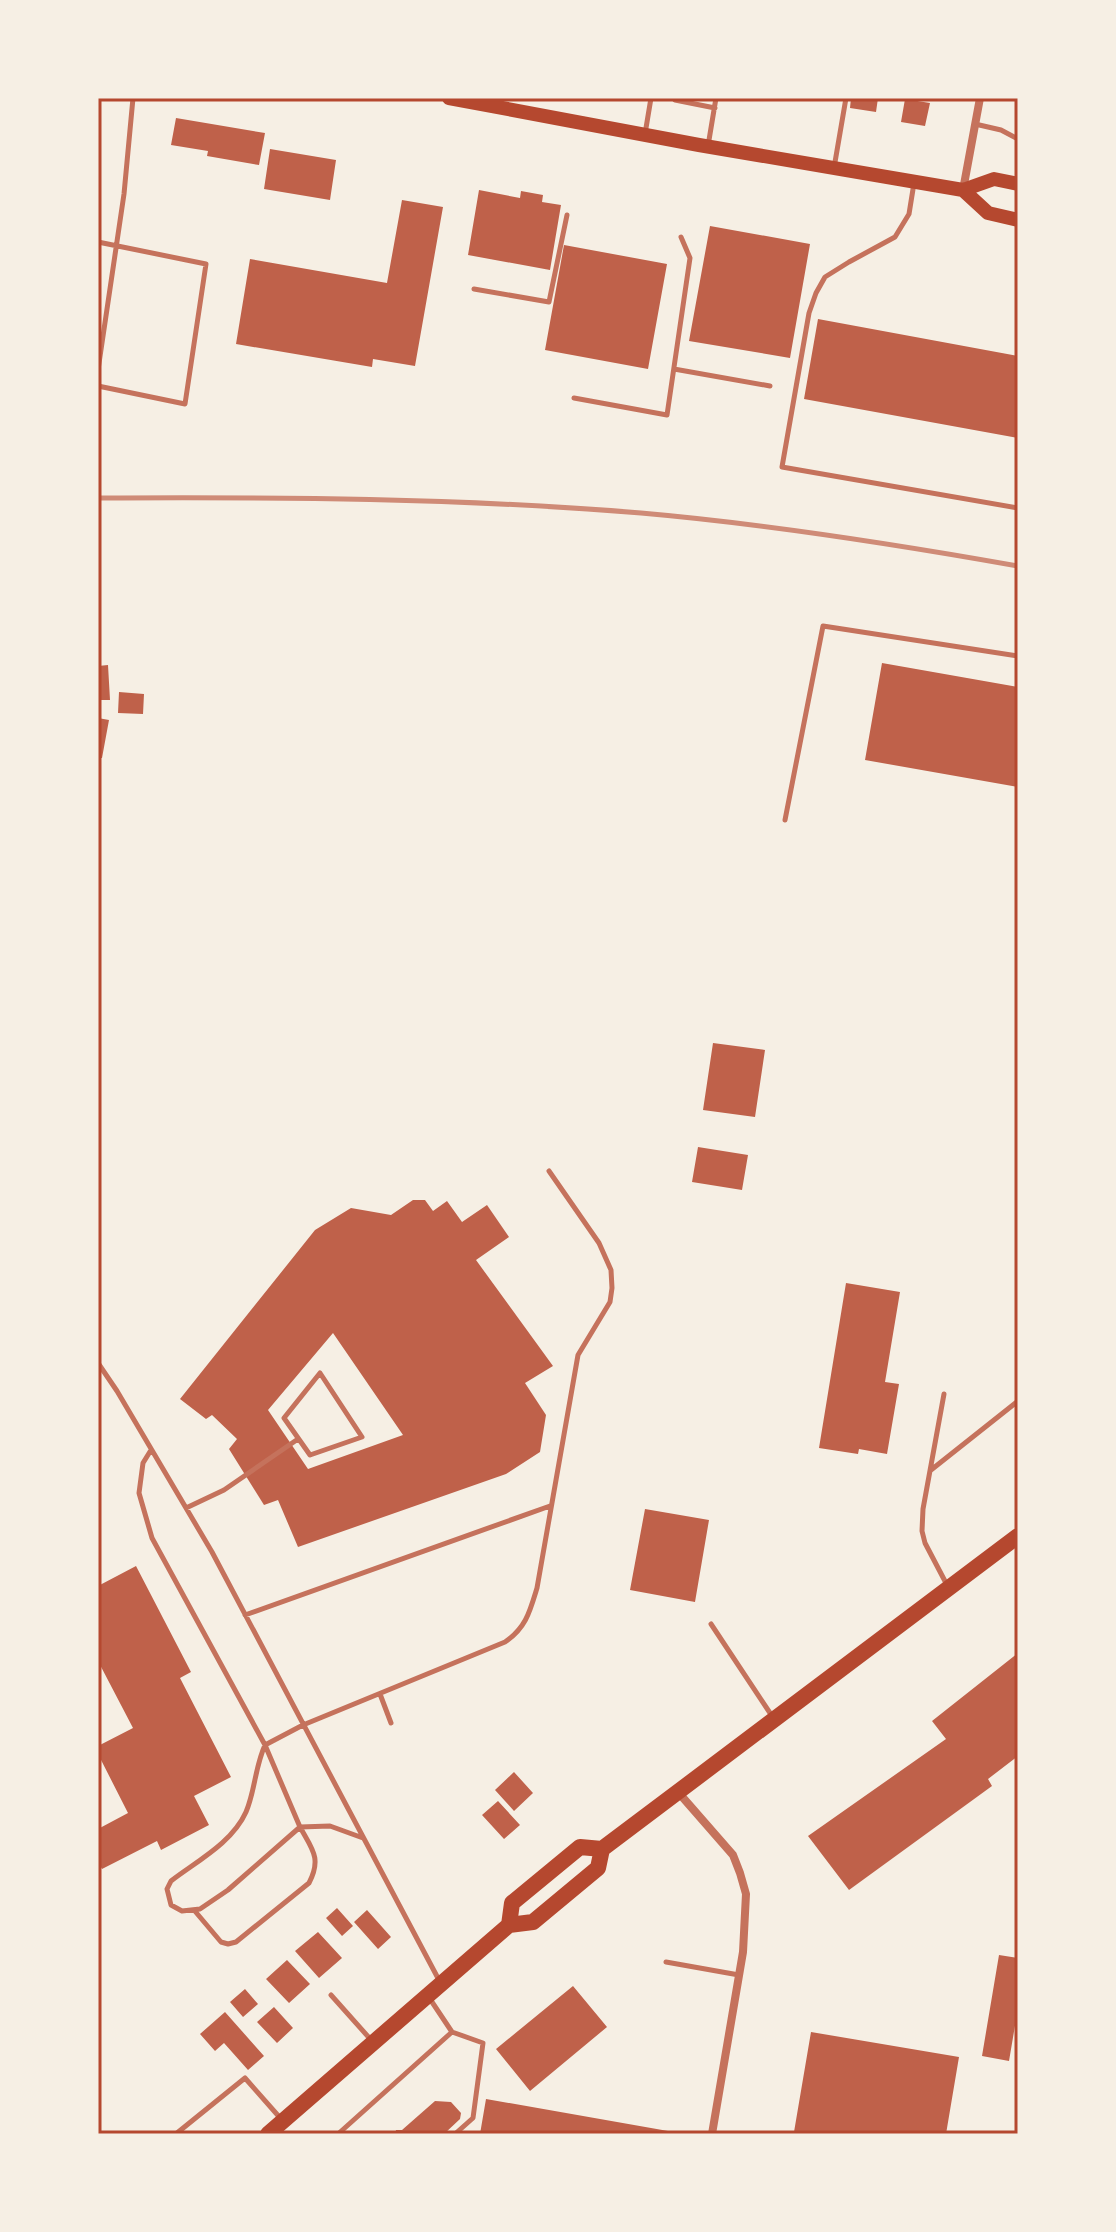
<svg xmlns="http://www.w3.org/2000/svg" width="1116" height="2232" font-family="'Varela Round',sans-serif">
<style>
.building{fill:#bf614a;fill-rule:evenodd}
.lines{fill:none;stroke-linecap:round;stroke-linejoin:round}
.service{stroke:#c5725c;stroke-width:5}
.minor{stroke:#c5725c;stroke-width:8}
.secondary{stroke:#b5482f;stroke-width:14}
.primary{stroke:#b5482f;stroke-width:16}
.rail{stroke:#cf8b77;stroke-width:5}
.neatline{fill:none;stroke:#b5482f;stroke-width:3}
</style>
<rect width="100%" height="100%" fill="#f6efe4"/>
<!-- building -->
<path class="building" d="M851,98H878L876,112L850,108Z
M905,99L930,103L925,126L901,122Z
M176,118L265,133L259,165L207,156L208,151L171,145Z
M270,149L336,160L330,200L264,189Z
M479,190L520,198L521,191L543,195L542,202L561,205L550,270L468,255Z
M402,200L443,207L415,366L373,359L372,367L236,344L250,259L387,283Z
M710,226L810,244L790,358L689,341Z
M564,245L667,264L648,369L545,350Z
M818,319L1018,356V438L804,399Z
M882,663L1018,687V787L865,760Z
M108,665L110,700H98V666Z
M119,692L144,694L143,714L118,713Z
M98,718L109,720L102,758H98Z
M713,1043L765,1050L755,1117L703,1110Z
M698,1147L748,1155L742,1190L692,1182Z
M413,1200H425L433,1211L447,1201L462,1222L487,1205L509,1237L476,1260L553,1366L525,1383L546,1415L540,1452L506,1474L298,1547L278,1500L264,1505L229,1449L237,1439L212,1415L206,1419L180,1399L315,1230L351,1208L391,1215ZM333,1333L403,1435L308,1469L268,1410Z
M846,1283L900,1292L885,1382L899,1384L887,1454L859,1449L858,1454L819,1448Z
M645,1509L709,1520L695,1602L630,1590Z
M136,1566L191,1672L180,1678L231,1777L194,1796L209,1825L161,1850L157,1841L102,1869L98,1862V1829L128,1813L98,1754V1746L133,1728L98,1661V1586Z
M1018,1653V1756L988,1779L992,1786L849,1890L808,1836L946,1739L932,1721Z
M514,1772L533,1793L514,1811L495,1790Z
M498,1801L520,1825L504,1839L482,1815Z
M337,1908L353,1926L342,1936L326,1918Z
M367,1910L391,1937L378,1949L354,1922Z
M318,1932L342,1958L319,1978L295,1951Z
M999,1955L1018,1958V2008L1009,2061L982,2056Z
M287,1960L310,1984L289,2003L266,1979Z
M573,1986L607,2027L530,2091L496,2049Z
M245,1989L258,2004L243,2017L230,2002Z
M274,2007L293,2028L277,2043L257,2022Z
M225,2012L264,2056L248,2070L224,2043L215,2051L200,2034Z
M811,2032L959,2057L946,2134H806L794,2132Z
M486,2099L668,2131V2134H480Z
M435,2101L451,2102L461,2113L460,2119L444,2134H395L396,2130H402Z"/>
<g class="lines">
<!-- service -->
<path class="service" d="M675,100L715,108
M975,124L1001,130L1018,139
M645,134L651,98
M708,146L716,98
M834,168L846,98
M914,183L909,214L895,237L849,262L825,277L816,293L809,313L782,467L1018,508
M98,242L206,264L185,404L98,386
M474,289L549,302L567,215
M674,369L770,386
M98,370L124,194L133,98
M574,398L667,415L690,258L681,237
M785,820L823,626L1018,656
M98,1363L117,1391L212,1552L440,1982
M320,1373L362,1437L310,1455L284,1418Z
M944,1394L923,1509L922,1531L925,1543L947,1585
M151,1450L143,1463L139,1493L152,1538L265,1745L303,1725L505,1642C526,1628 530,1611 537,1588L578,1355L610,1302L612,1288L611,1270L599,1243L549,1171
M931,1470L1018,1401
M186,1508L224,1490L298,1439
M245,1615L550,1506
M711,1624L772,1716
M380,1694L391,1723
M265,1745L300,1827L228,1890L200,1909L182,1911L171,1905L167,1889L171,1881C197,1861 232,1843 246,1812C255,1791 255,1767 265,1745Z
M194,1910L221,1942L228,1944L236,1942L309,1883C322,1858 312,1849 300,1827L330,1826L363,1838
M666,1962L739,1975
M331,1995L372,2041
M452,2032L483,2043L473,2118L455,2134
M179,2134L177,2133L245,2078L282,2120
M338,2134L452,2032L430,1999"/>
<!-- minor -->
<path class="minor" d="M963,190L980,98
M678,1792L733,1855L740,1873L746,1894L743,1952L712,2134"/>
<!-- secondary -->
<path class="secondary" d="M449,98L699,145L963,190L994,179L1018,184
M963,190L988,213L1018,220"/>
<!-- primary -->
<path class="primary" d="M509,1925L512,1903L580,1847L602,1849
M268,2134L509,1925L533,1922L598,1868L602,1849L1018,1536"/>
<!-- rail -->
<path class="rail" d="M98,498C279,497 461,498 641,513C767,524 894,544 1018,566"/>
</g>
<!-- border -->
<rect width="1116" height="2232" fill="none" stroke="#f6efe4" stroke-width="200"/>
<rect x="100" y="100" width="916" height="2032" class="neatline"/>
</svg>
